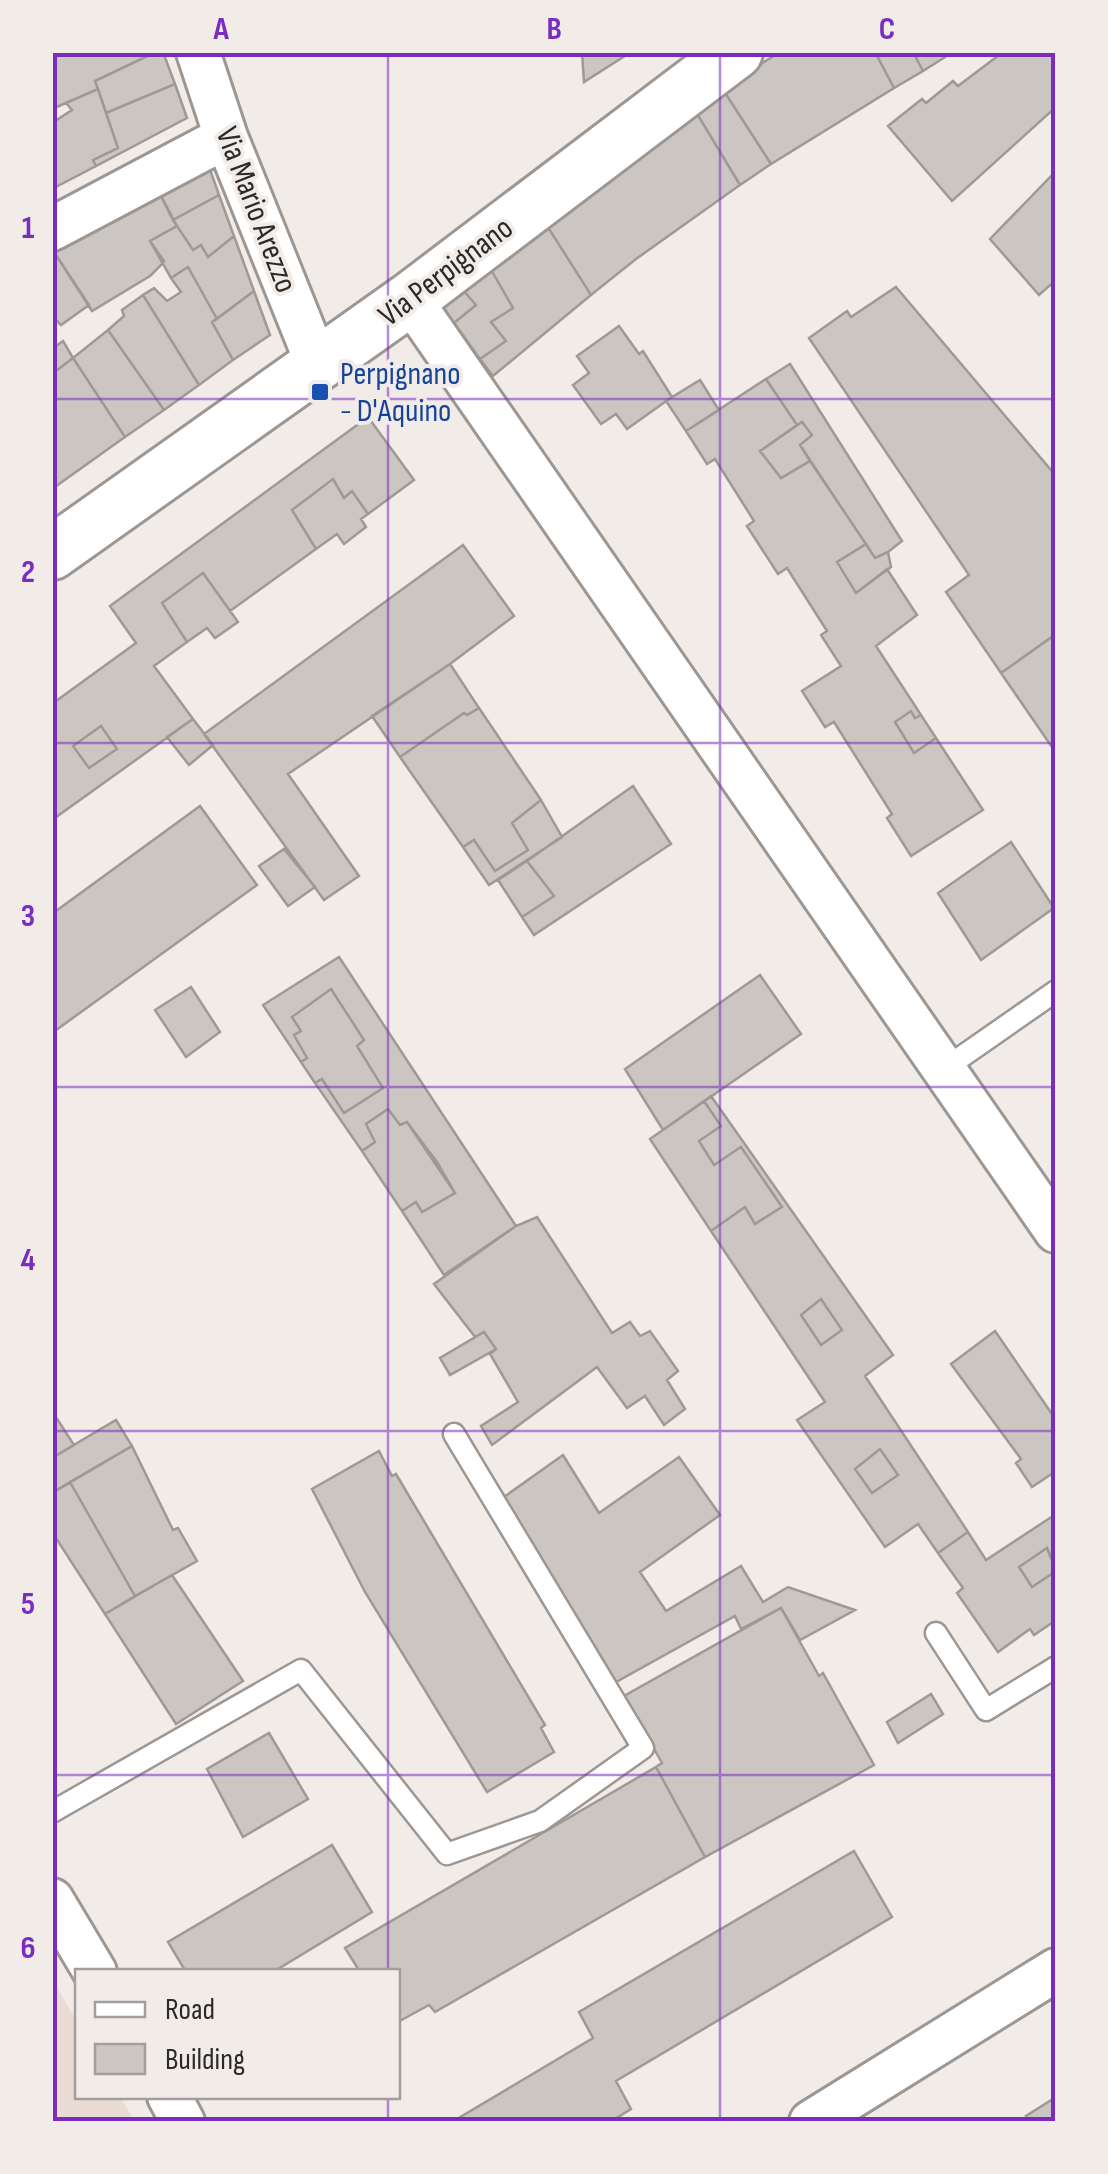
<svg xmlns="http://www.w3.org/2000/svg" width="1108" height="2174" font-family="'Sofia Sans Condensed',sans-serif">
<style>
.built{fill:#eadcd5}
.building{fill:#ccc6c2;stroke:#9f9996;stroke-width:2.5;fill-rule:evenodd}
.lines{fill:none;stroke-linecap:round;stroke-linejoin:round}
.service-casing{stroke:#9d9794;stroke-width:25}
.minor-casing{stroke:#9d9794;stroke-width:48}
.tertiary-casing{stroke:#9d9794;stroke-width:58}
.service{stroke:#fff;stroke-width:20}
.minor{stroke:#fff;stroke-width:42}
.tertiary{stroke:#fff;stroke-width:52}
.grid{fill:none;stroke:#7b2cbf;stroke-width:2.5;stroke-opacity:0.55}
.transit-dot{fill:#1a4fb4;stroke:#f2ece8;stroke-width:4}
.labels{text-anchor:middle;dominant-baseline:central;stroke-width:8;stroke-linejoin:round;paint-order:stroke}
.street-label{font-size:32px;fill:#2c2a28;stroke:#f2ece8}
.transit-label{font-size:32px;fill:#164399;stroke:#f2ece8;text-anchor:start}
.neatline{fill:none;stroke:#7b2cbf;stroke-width:4}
.grid-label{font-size:32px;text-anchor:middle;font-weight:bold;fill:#7b2cbf}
</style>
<rect width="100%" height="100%" fill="#f2ece8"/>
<!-- built -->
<path class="built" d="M52,1978L77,2022L78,2096L120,2097L135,2121H53Z"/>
<!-- building -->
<path class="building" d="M52,52H156L95,81L98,89L52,109Z
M156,52H163L175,84L106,113L95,81Z
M582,52H631L584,82Z
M780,52H875L894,88L771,164L722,88Z
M875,52H913L923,71L894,88Z
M913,52H953L923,71Z
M1003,52H1056V107L952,201L888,126L922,99L926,103L953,81L958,86Z
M175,84L187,118L96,166L93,160L118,148L106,113Z
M722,88L771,164L740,185L693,107Z
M98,89L118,148L93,160L96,166L52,189V123L72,110L66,103Z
M693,107L740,185L636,259L591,295L544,221Z
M208,164L219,195L173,220L159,192Z
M1056,171V199L1052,210L1056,220V280L1039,295L990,239Z
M159,192L177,226L150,241L164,261L162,264L150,276L92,311L54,252Z
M219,195L234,236L208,257L201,245L193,250L173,220Z
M544,221L591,295L493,376L480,359L506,341L491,322L513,308L489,266Z
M177,226L193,250L201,245L208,257L234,236L254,291L217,319L188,267L171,278L150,241Z
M54,252L89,305L61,325L55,319L52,320Z
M489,266L513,308L491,322L506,341L480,359L454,323L476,305L462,289Z
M188,267L217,319L212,322L233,360L199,385L143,295L154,288L167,301L181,292L171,278Z
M896,287L1056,476V634L1001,673L946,592L969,575L809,338L847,311L851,317Z
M462,289L476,305L454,323L442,307Z
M254,291L270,335L233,360L212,322Z
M143,295L199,385L164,410L108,330L124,316L122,310Z
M619,326L639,354L643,351L672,397L627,429L616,414L601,424L573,385L589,373L577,356Z
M108,330L164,410L125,437L73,358Z
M63,341L73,358L52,374V349Z
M73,358L125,437L52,489V374Z
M790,364L902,541L888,552L875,558L800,445L812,435L802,422L797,425L766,379Z
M766,379L797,425L760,451L781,478L810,461L866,544L837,562L856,593L887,569L917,615L876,646L921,715L915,718L911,711L895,722L914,753L936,738L983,810L911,856L887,818L892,814L834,722L825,727L802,691L841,666L821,635L827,631L787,568L778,574L747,526L754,521L715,459L707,464L686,431Z
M700,380L719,410L686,431L666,401Z
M368,417L414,480L368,514L352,491L344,498L333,479L292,510L316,549L230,611L203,573L162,603L187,642L154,666L193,719L52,820V704L136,643L110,606ZM101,726L117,749L89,768L73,746Z
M802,422L812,435L800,445L810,461L781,478L760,451Z
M333,479L344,498L352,491L368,514L361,519L366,527L344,544L337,534L316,549L292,510Z
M866,544L875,558L888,552L891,567L856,593L837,562Z
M463,545L514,616L450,664L288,774L359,876L324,900L204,734Z
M203,573L238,622L215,638L207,628L187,642L162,603Z
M1056,634V753L1001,673Z
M450,664L479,708L467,715L464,713L400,757L372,716Z
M479,708L541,800L512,823L528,850L495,871L474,840L463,847L400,757L464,713L467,715Z
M911,711L915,718L921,715L936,738L914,753L895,722Z
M193,719L213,745L189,765L167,737Z
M101,726L117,749L89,768L73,746Z
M633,786L671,844L534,935L522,917L554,896L527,861Z
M541,800L562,837L489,885L463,847L474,840L495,871L528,850L512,823Z
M200,806L257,885L52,1033V914Z
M1011,842L1054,908L981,960L938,893Z
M284,849L315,887L288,906L259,866Z
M527,861L554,896L522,917L498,880Z
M339,957L516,1226L444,1275L402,1211L416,1202L422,1212L455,1193L437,1162L407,1122L400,1125L388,1109L366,1124L375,1142L362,1151L315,1083L322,1079L344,1113L383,1088L357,1046L364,1040L331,989L292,1017L301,1031L294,1035L307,1058L301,1062L263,1005Z
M760,975L801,1034L663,1130L625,1069Z
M191,987L220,1032L186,1057L155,1010Z
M331,989L364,1040L357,1046L383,1088L344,1113L322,1079L315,1083L301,1062L307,1058L294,1035L301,1031L292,1017Z
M711,1096L893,1355L865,1376L968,1532L938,1553L918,1524L885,1547L797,1420L825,1402L711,1231L745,1207L755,1224L782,1207L741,1147L714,1165L699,1141L721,1126L704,1101ZM821,1299L842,1330L821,1345L801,1315ZM880,1449L898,1475L872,1493L855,1469Z
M704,1101L721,1126L699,1141L714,1165L741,1147L782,1207L755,1224L745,1207L711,1231L650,1139Z
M388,1109L400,1125L407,1122L455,1193L422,1212L416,1202L402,1211L362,1151L375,1142L366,1124Z
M537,1217L612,1333L630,1322L640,1336L650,1331L678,1371L667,1380L685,1409L664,1425L645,1396L627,1408L597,1367L492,1445L481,1426L518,1402L490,1354L496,1349L484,1332L475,1337L434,1284L516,1226Z
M821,1299L842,1330L821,1345L801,1315Z
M995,1331L1056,1420V1471L1032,1487L1016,1463L1021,1459L951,1364Z
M484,1332L496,1349L450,1375L440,1358Z
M52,1411L74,1445L52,1458Z
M116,1420L132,1446L52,1493V1458Z
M132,1446L173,1530L178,1528L197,1561L135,1596L70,1482Z
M880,1449L898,1475L872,1493L855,1469Z
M379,1451L392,1476L396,1474L545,1725L541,1728L554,1752L487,1792L365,1592L312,1489Z
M563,1455L599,1513L679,1457L720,1515L640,1572L666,1611L741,1566L763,1602L788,1587L855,1610L800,1640L781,1608L741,1629L735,1616L616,1682L504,1497Z
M70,1482L135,1596L105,1614L52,1532V1493Z
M1056,1514V1565L1047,1548L1019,1567L1032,1587L1056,1571V1620L1034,1635L1030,1629L998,1652L957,1593L963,1588L938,1553L968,1532L986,1560Z
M1047,1548L1056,1571L1032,1587L1019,1567Z
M172,1575L243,1681L176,1724L105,1614Z
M781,1608L819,1676L823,1673L874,1765L705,1857L656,1767L662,1763L624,1696Z
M931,1694L943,1714L898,1743L887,1722Z
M269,1733L308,1799L243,1837L207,1769Z
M656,1767L705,1857L435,2012L429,2005L398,2022V1972H360L345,1948Z
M332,1845L372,1912L273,1972H186L168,1942Z
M854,1851L892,1917L616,2081L631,2109L610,2122H452L593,2038L579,2012Z
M1056,2097V2122H1029L1026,2116Z"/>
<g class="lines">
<defs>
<path id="service" d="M944,1069L1056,991
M936,1633L986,1710L1056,1667
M52,1812L301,1670L447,1854L540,1821L643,1748L454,1434"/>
<path id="minor" d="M198,52L226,137L318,366
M52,229L226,137
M410,299L1056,1231
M52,1900L95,1972
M169,2096L183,2122
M811,2122L1056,1970"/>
<path id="tertiary" d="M52,553L410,299L736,52"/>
</defs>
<!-- service casing -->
<use href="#service" class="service-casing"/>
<!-- minor casing -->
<use href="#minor" class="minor-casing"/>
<!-- tertiary casing -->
<use href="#tertiary" class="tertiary-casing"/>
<!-- service -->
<use href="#service" class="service"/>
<!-- minor -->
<use href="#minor" class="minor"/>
<!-- tertiary -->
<use href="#tertiary" class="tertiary"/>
</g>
<!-- grid -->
<path class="grid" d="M388,52V1972M720,52V2122M52,399H1056M52,743H1056M52,1087H1056M52,1431H1056M52,1775H1056M388,2096V2122"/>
<!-- markers -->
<rect class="transit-dot" x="310" y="382" width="20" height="20" rx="5"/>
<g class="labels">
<!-- street labels -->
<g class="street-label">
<text transform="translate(256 210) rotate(69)">Via Mario Arezzo</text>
<text transform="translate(446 272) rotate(-37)">Via Perpignano</text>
</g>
<!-- transit labels -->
<g class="transit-label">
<text x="340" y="374">Perpignano<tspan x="340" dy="37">- D'Aquino</tspan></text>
</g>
</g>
<!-- border -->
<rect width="1108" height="2174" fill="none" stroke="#f2ece8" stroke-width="110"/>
<!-- legend -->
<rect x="75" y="1969" width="325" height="130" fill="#f2ece8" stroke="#a39e9b" stroke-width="2.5"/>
<rect x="95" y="2002" width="50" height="15" fill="#ffffff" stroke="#a39e9b" stroke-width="2.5"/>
<text x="165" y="2019" font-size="30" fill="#2c2a28">Road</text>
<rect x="95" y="2044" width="50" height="30" fill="#ccc6c2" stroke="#a39e9b" stroke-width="2.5"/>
<text x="165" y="2069" font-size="30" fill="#2c2a28">Building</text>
<rect x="55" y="55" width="998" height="2064" class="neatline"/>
<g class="grid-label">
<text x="221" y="39">A</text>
<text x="554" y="39">B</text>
<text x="887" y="39">C</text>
<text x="28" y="238">1</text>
<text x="28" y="582">2</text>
<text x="28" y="926">3</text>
<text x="28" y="1270">4</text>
<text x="28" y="1614">5</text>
<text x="28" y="1958">6</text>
</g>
</svg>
